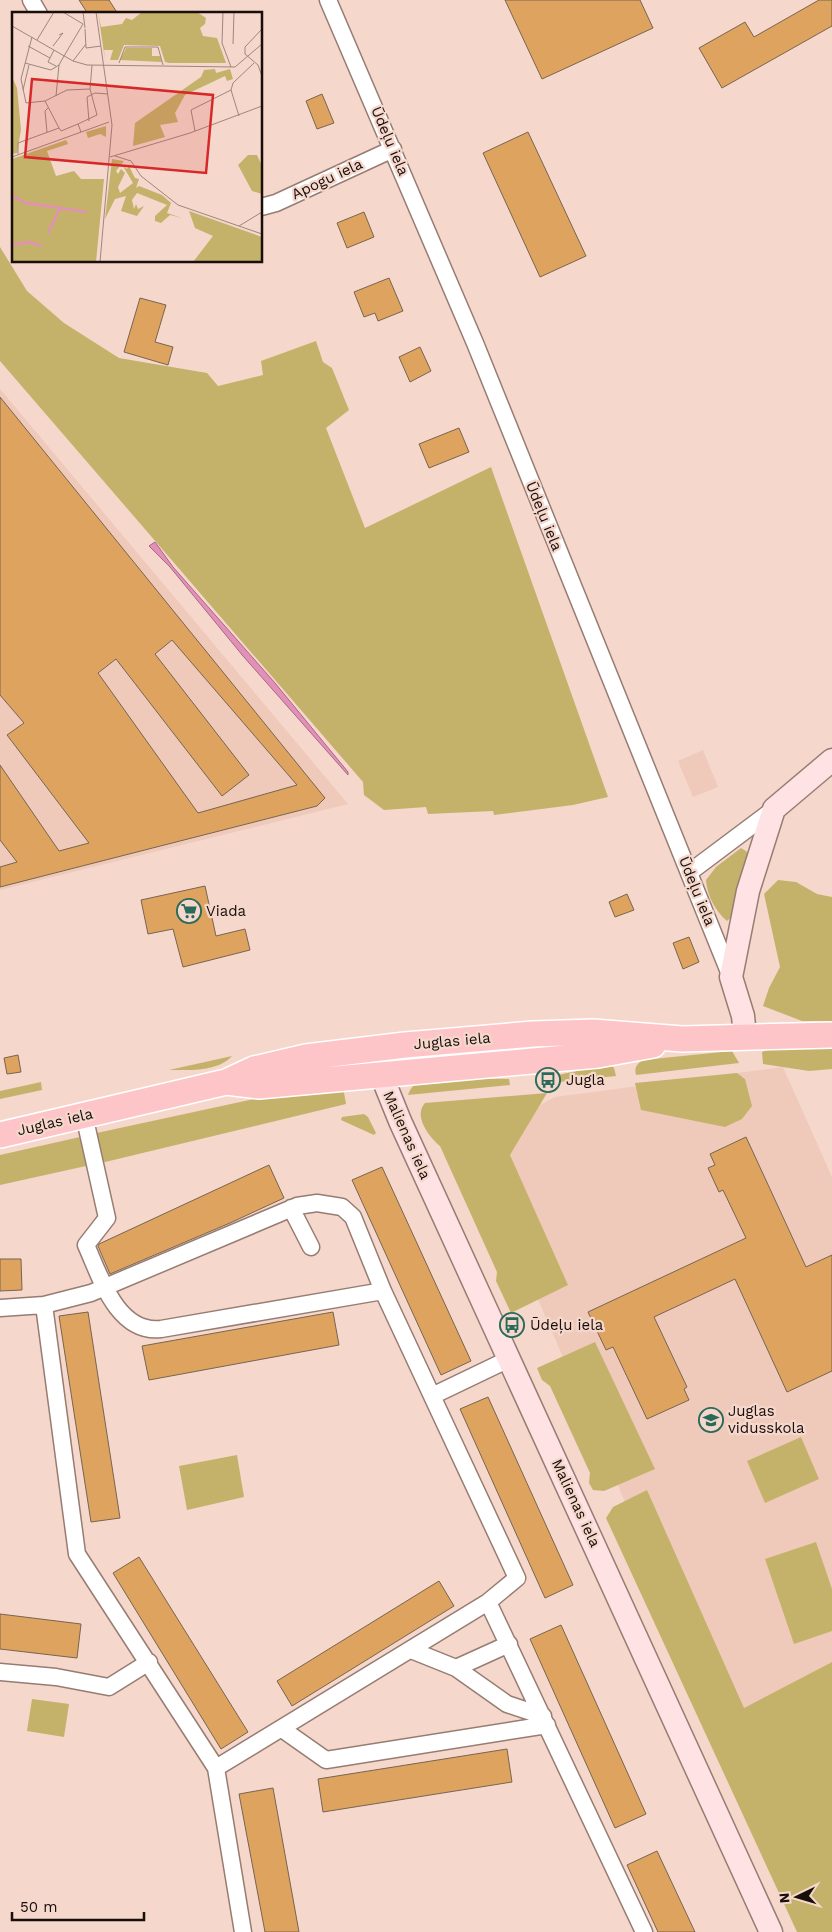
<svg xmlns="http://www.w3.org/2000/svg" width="832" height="1932" font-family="'Work Sans',sans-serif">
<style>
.built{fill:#efcabb}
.green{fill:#c5b26a}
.water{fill:#e390b8;stroke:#a66984}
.building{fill:#dea35e;stroke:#776551;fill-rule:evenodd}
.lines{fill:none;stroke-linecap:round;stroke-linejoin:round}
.street-casing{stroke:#977c72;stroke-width:19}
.secondary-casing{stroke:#977c72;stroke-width:25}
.primary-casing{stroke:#fff;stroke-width:28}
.street{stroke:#fff;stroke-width:16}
.secondary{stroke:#fee2e4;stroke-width:22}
.primary{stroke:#fec5c8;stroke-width:25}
.labels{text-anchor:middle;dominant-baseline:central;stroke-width:4.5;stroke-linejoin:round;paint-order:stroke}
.street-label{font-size:15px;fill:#180e0a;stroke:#f5d7cc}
.poi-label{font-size:15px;fill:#180e0a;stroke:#f5d7cc;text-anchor:start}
.inset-river{fill:none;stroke:#e390b8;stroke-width:2.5}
.inset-road{fill:none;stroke:#9d877e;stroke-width:1}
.view{fill:#d62828;fill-opacity:0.15;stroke:#d62828;stroke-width:2.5}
.inset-edge{fill:none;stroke:#180e0a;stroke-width:2.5}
</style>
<rect width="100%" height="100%" fill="#f5d7cc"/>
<!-- built -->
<path class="built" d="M0,389L348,804L0,890Z
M703,750L718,787L693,797L678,761Z
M783,1067L832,1177V1662L719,1721L471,1143L555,1097Z"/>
<!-- green -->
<path class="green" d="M0,247L27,291L64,323L119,358L207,373L218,386L263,375L261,361L316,341L323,362L332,368L349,410L326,428L365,528L491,467L608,797L573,805L494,815L493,811L428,814L426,807L384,810L364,795L363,782L0,361Z
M741,848L746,851L750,858L733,916L727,921C715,911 707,895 706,880L716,867Z
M778,880L796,882L817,894L832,897V1021H802L763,1006L769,988L780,967L764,894Z
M832,1047V1069L809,1071L763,1064L762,1052L770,1049Z
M732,1051L739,1063L636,1075C634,1067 637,1064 643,1060Z
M232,1056C218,1072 189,1070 169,1070Z
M610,1064L614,1068L616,1076L559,1082L558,1075Z
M737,1073L745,1079L752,1106L742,1119L725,1127L641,1110L635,1083Z
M449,1078L509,1079L510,1085L408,1095C415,1076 431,1079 449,1078Z
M41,1082L42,1090L0,1099V1091Z
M343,1087L346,1104L101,1163L92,1134L254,1099Z
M547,1093L510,1155L568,1285L511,1313L496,1281L497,1272L440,1146C429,1137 413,1116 425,1103Z
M364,1114L368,1117L376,1133L374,1135L341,1120L342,1117Z
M80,1137L86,1166L0,1185V1155Z
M595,1342L655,1469L604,1491L593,1490L589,1483L590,1473L550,1386L542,1380L537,1368Z
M801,1437L819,1479L765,1503L747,1461Z
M237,1455L244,1497L187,1510L179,1466Z
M647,1490L744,1708L832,1662V1932H797L606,1518L613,1507Z
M816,1542L832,1589V1631L794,1644L765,1559Z
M32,1699L69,1704L64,1737L27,1731Z"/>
<!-- water -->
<path class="water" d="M155,542L173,567L275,683L348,772V775L243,656L170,567L149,546Z"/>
<!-- building -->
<path class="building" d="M79,0H109L118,14H88Z
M505,0H640L653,28L542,79Z
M819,0H832V26L722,88L699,48L745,22L754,37Z
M322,94L334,123L317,129L306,101Z
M528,132L586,256L540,277L483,153Z
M364,212L374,237L347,248L337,223Z
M389,278L403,311L378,321L375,313L364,317L354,292Z
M140,298L166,305L155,342L173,347L168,365L124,352Z
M420,347L431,371L410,382L399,357Z
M0,397L325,798L317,806L0,887V867L17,862L0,840V765L59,851L89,843L7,735L24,723L0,695ZM172,640L297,785L198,813L98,673L116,659L222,796L249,775L155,654Z
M459,428L469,452L429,468L419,444Z
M205,886L216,936L245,929L250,950L183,967L173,929L148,934L141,900Z
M627,894L634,910L615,917L609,902Z
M689,937L699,962L683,969L673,943Z
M18,1055L21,1072L7,1074L4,1058Z
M746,1137L806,1267L832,1255V1371L787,1392L735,1279L654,1317L687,1387L684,1389L689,1400L647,1419L613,1347L606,1350L588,1312L746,1238L723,1190L719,1192L708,1168L715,1165L710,1154Z
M269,1165L284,1198L230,1223L110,1274L98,1246L99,1244Z
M382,1167L471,1361L441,1375L352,1180Z
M0,1259H21L22,1290L0,1291Z
M88,1312L120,1518L91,1522L59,1316Z
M333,1312L339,1345L149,1380L142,1346Z
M488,1397L573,1585L545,1598L460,1409Z
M139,1557L248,1732L221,1749L113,1573Z
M439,1581L454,1606L292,1706L277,1681Z
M0,1614L81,1624L77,1658L0,1649Z
M561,1625L646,1814L615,1828L530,1639Z
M507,1749L512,1782L323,1812L318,1779Z
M273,1788L299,1932H265L239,1794Z
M657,1851L695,1932H658L627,1865Z"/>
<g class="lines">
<defs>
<path id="street" d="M31,0L39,14
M328,0L475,343L731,977
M261,207L276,203L393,149
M690,872L774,809
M84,1115L107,1218L86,1245C100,1276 117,1334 161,1329L383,1291
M291,1208L311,1247
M44,1305L77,1554L216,1768L243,1932
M0,1308L44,1305L91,1293L297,1206L317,1203L342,1207L353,1217L383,1291L432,1396
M509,1359L432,1396L517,1578L488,1602L644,1932
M411,1650L456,1668L509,1644
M456,1668L507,1704L543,1716
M0,1672L56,1677L109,1687L149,1662
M282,1729L326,1760L547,1725
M216,1768L488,1602"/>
<path id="secondary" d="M745,1036L743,1016L731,977L748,891L774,809L832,760
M381,1074L400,1121L771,1932"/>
<path id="primary" d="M226,1082L259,1086L598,1055L653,1045
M0,1135L226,1082L254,1069L306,1057L405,1045L533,1034L593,1032L682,1039L832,1035"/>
</defs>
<!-- street casing -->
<use href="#street" class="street-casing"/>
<!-- secondary casing -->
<use href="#secondary" class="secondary-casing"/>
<!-- primary casing -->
<use href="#primary" class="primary-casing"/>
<!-- street -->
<use href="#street" class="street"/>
<!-- secondary -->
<use href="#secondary" class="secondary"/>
<!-- primary -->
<use href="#primary" class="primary"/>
</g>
<!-- icons -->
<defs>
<symbol id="supermarket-ring" viewBox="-11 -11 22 22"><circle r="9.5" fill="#f5d7cc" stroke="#296a5a" stroke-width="1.5"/><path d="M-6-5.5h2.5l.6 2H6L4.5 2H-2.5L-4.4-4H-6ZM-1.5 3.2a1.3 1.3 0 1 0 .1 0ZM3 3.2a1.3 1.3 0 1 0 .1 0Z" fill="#296a5a"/></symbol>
<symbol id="bus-ring" viewBox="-11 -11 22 22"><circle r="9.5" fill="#f5d7cc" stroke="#296a5a" stroke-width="1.5"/><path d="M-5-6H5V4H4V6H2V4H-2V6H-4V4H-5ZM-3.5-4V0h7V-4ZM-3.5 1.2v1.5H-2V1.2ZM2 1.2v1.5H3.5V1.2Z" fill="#296a5a"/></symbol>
<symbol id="school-ring" viewBox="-11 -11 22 22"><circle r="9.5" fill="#f5d7cc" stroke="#296a5a" stroke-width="1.5"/><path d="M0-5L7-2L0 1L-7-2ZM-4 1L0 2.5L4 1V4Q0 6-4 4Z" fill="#296a5a"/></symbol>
</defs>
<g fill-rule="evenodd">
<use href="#supermarket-ring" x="175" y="897" width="28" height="28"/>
<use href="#bus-ring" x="534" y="1066" width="28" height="28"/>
<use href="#bus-ring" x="498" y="1311" width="28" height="28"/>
<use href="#school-ring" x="697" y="1406" width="28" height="28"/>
</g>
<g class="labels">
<!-- street labels -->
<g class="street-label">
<text transform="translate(390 141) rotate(67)">Ūdeļu iela</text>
<text transform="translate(327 179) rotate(-25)">Apogu iela</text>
<text transform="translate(544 516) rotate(68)">Ūdeļu iela</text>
<text transform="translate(697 891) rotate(68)">Ūdeļu iela</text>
<text transform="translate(452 1041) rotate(-5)">Juglas iela</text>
<text transform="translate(55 1122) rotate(-13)">Juglas iela</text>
<text transform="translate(407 1135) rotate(66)">Malienas iela</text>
<text transform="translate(576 1503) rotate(65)">Malienas iela</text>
</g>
<!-- poi labels -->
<g class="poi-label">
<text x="206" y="911">Viada</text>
<text x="566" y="1080">Jugla</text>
<text x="530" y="1325">Ūdeļu iela</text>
<text x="728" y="1411">Juglas<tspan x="728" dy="17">vidusskola</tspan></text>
</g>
</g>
<!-- overview -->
<g transform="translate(12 12)">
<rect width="250" height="250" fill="#f5d7cc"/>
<path d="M86,0L89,15L110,12L114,6L120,8L130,0H185L194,6L193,12L188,16L191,24L205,26L214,51H157L153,50L148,34L112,33L106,48H98L101,38H92L93,48ZM114,36H140V44H148L150,50L108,48ZM203,57L204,61L218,57L221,67L215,69L213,64L173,83L163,101L166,110L148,113L153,125L121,134L123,111L189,65L192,58ZM0,65L5,76L9,118L5,141L0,142ZM94,114V125L88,122L76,126L74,120ZM54,128L56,132L35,139L44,164L62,159L69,167H92L84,250H0V147ZM236,143H245L250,154V182L240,179L226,153ZM100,147L112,149L104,159L106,162L109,157L113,161L106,175L108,181L121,171L111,154L115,157L117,154L123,166L127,167L124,176L127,174L150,183L159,191L155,201L170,206L158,203L149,211L143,209V204L155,193L125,181L120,188L122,197L124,192L126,197L132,194L125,204L109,199L114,184L103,187L93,207ZM177,199L250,225V250H181L201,224L183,216Z" fill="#c5b26a"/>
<path class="inset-river" d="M1,184L14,191L75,200M36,221L48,197M0,233L17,230L29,234"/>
<path class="inset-road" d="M51,0L71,12M71,0L73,16M84,0L100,113L88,250M211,0L210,31L219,55M0,14L61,49L75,53L223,55L250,32M73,17L74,36L89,34M250,17L233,35V42L246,53L250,64M20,25L9,67L14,91L33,89L55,78L78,77M25,28L42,0M221,32L222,0M16,34L38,46M41,34L51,21L47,23M42,38L36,50L44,54M52,44L71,12M61,49L74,32M13,51L39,58L47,53M107,51L113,35H146L151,53M11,78L17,53M44,84L47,53L52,44M33,89L47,116M227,104L219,78L221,71L242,51M77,109L75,85L83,81L96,82M66,112L85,103L78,77L80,53M183,119L179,98L219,78M35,120L33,99L36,96M6,142V131L47,116L49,119L66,112L69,120M103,144L119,149L129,164L166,193L250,222M0,145L97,110M98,145L178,121L250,94M227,214L250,200"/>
<path class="view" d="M20,67L201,83L194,161L13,145Z"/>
<rect width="250" height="250" class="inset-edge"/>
</g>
<!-- north arrow -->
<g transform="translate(797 1897) rotate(265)" stroke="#f5d7cc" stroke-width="4" paint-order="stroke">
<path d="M0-4L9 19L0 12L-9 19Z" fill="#180e0a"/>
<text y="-8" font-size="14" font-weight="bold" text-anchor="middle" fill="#180e0a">N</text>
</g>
<!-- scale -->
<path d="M12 1912v8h132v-8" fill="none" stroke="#180e0a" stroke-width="2.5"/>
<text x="20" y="1912" font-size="15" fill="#180e0a" stroke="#f5d7cc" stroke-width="4" paint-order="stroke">50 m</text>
</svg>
